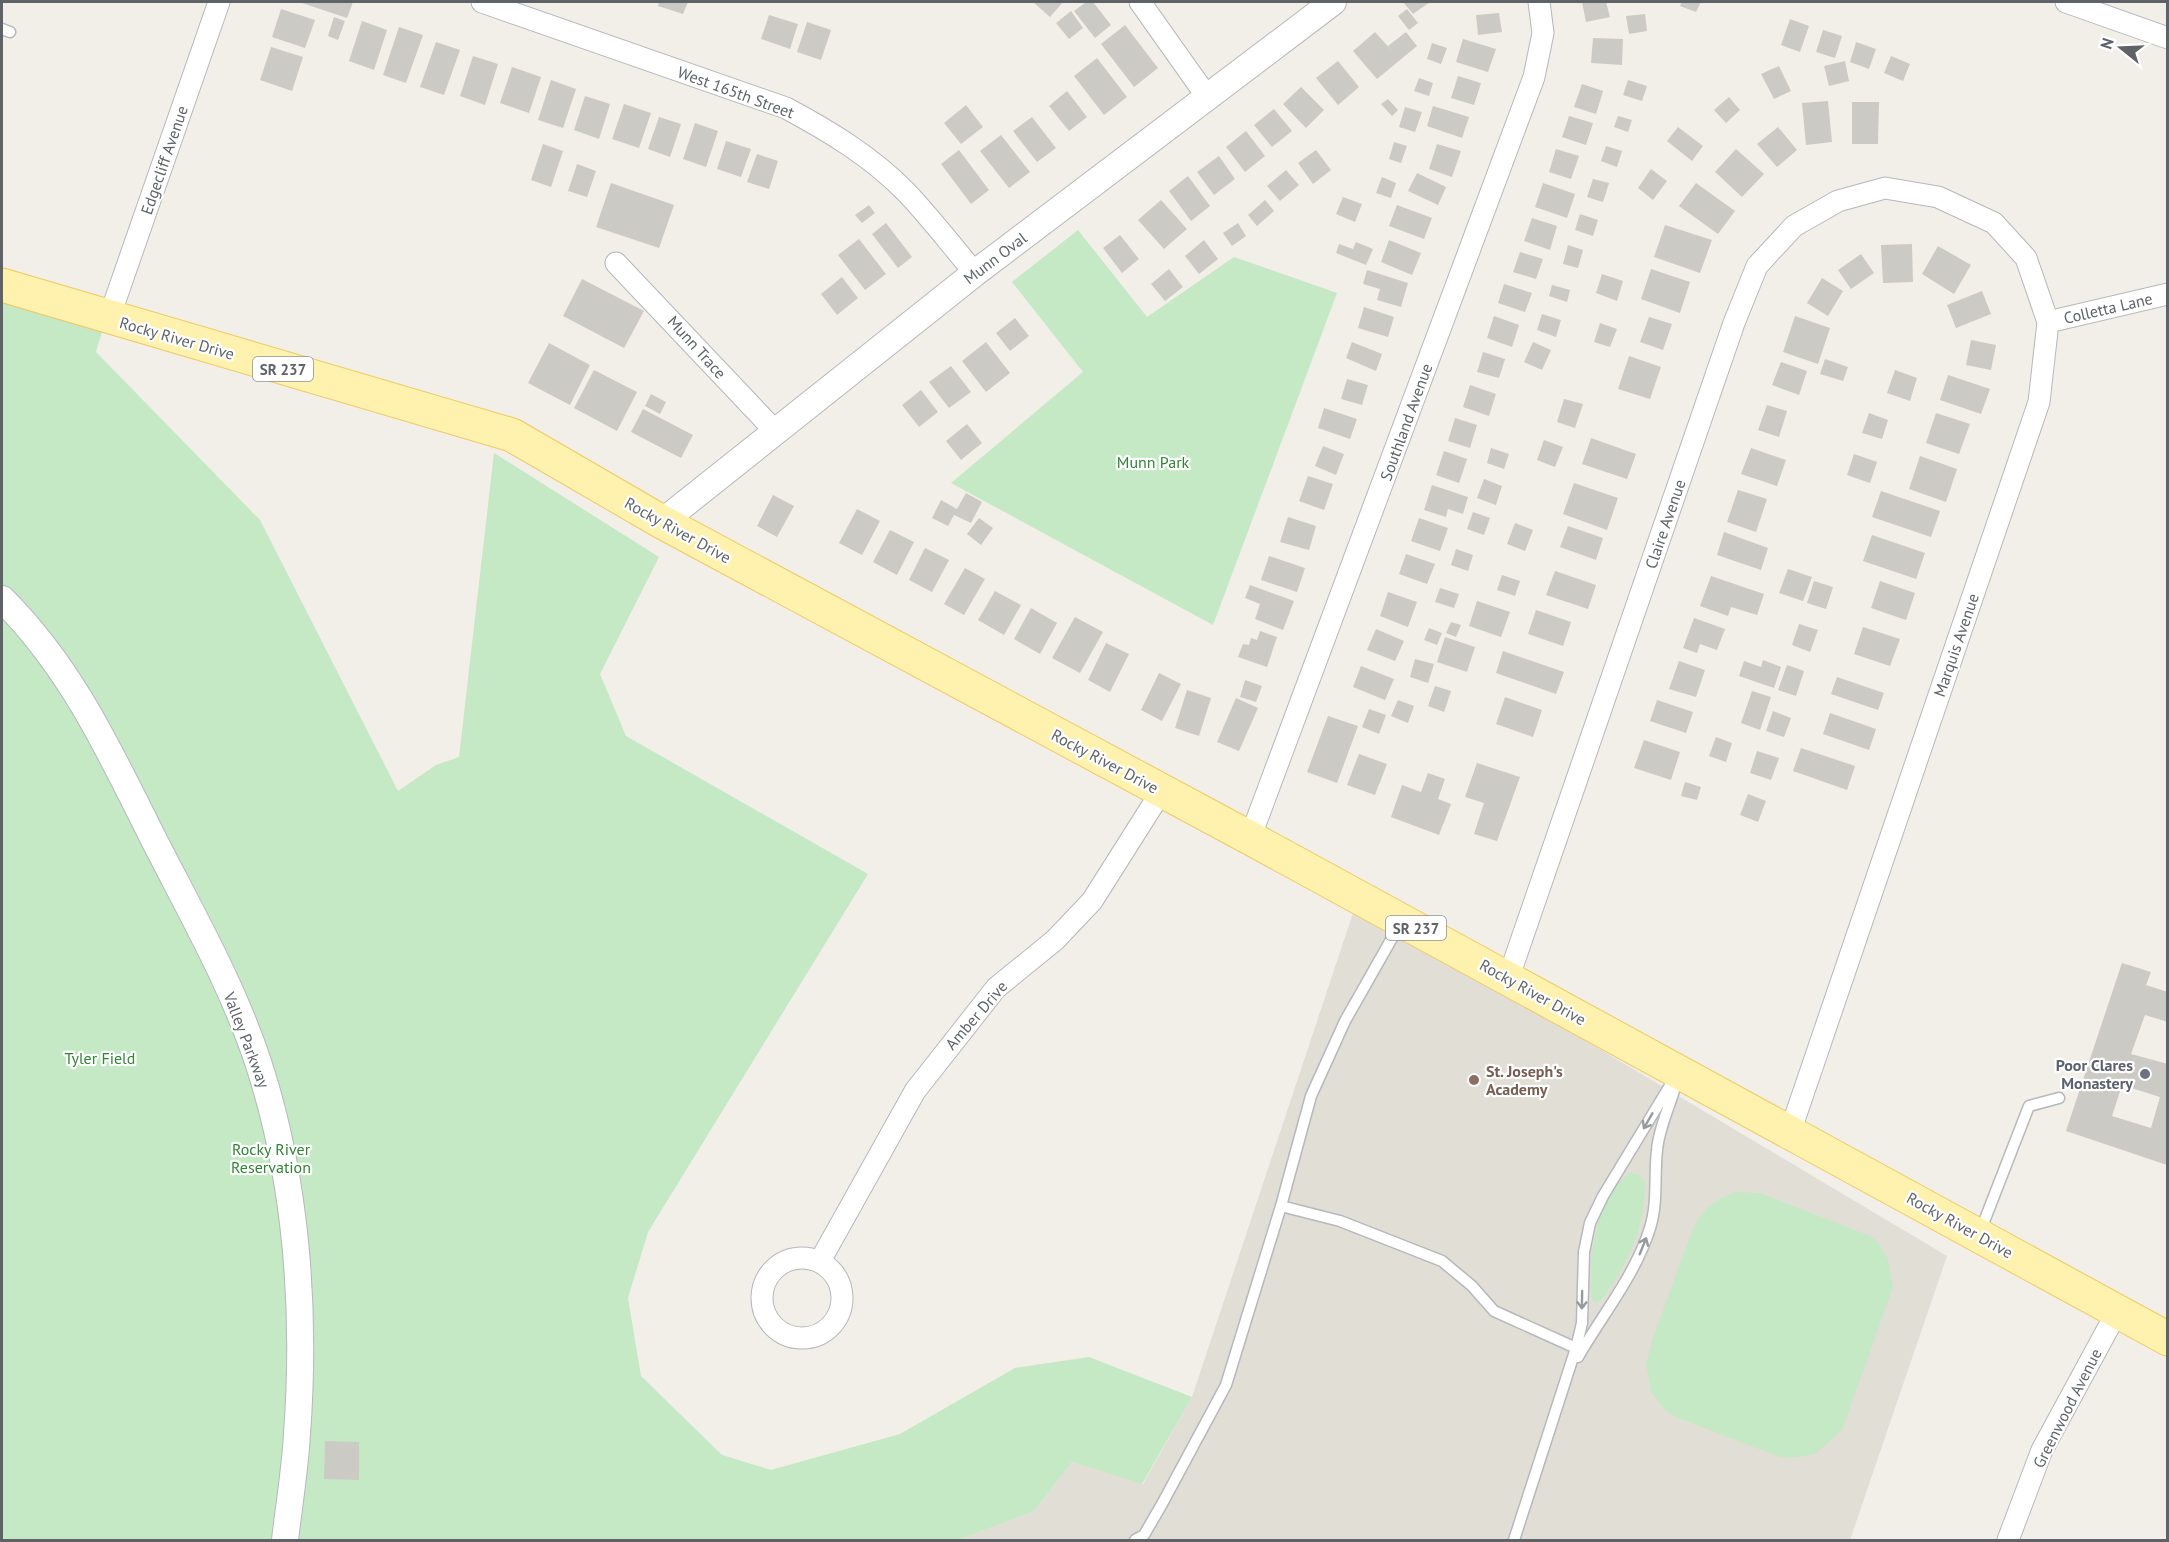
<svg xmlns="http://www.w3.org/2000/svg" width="2169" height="1542" font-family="'PT Sans',sans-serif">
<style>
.education{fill:#e1ded6}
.green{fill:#c5e8c5}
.building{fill:#cccac5;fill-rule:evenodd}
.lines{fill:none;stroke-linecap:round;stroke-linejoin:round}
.service-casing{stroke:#b5b8bc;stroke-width:13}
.minor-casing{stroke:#b5b8bc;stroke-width:23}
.tertiary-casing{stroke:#b5b8bc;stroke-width:28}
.primary-casing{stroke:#f2c960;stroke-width:35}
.service{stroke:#fff;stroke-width:10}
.minor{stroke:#fff;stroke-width:21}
.tertiary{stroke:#fff;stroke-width:26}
.primary{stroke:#fff2af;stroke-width:33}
.oneway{stroke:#979a9d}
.worship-dot{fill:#6b7280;stroke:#fff;stroke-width:2}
.education-dot{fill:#8d6e63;stroke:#fff;stroke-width:2}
.labels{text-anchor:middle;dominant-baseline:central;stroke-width:4.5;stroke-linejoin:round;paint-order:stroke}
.shield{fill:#fff;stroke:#8f9295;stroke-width:1.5}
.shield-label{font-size:15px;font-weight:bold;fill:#5f6368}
.street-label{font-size:16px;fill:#5f6368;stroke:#fff}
.park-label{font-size:16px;fill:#348238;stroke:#fff}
.worship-label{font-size:16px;font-weight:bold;fill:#5b616d;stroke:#fff;text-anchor:end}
.education-label{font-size:16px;font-weight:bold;fill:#785e54;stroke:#fff;text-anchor:start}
</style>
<rect width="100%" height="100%" fill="#f1efe8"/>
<!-- education -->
<path class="education" d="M1356,904L1947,1256L1850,1540H959L1034,1511L1072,1462L1143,1484L1192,1397Z"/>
<!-- green -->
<path class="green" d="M1078,230L1147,317L1234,257L1337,293L1213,625L951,483L1083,372L1012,282Z
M2,285L107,315L96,352L260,520L398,791L436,765L459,757L494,453L659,557L600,674L626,736L868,874L648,1232L628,1298L641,1376L722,1455L771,1470L900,1434L1015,1368L1089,1357L1192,1397L1142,1484L1072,1462L1034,1511L959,1540H2Z
M1629,1173L1640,1175L1645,1182C1645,1220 1634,1251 1613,1283C1608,1291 1604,1301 1595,1303C1590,1297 1591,1289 1591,1281C1590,1244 1599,1198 1629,1173Z
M1735,1192L1760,1193L1870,1236L1878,1242L1888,1259L1893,1287L1842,1430L1815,1454L1790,1458L1777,1456L1676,1417L1666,1411L1651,1392L1646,1364L1653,1338L1694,1226C1705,1207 1715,1200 1735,1192Z"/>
<!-- building -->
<path class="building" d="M299,2H353L347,18Z
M659,2H688L683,14L658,6Z
M1033,2H1063L1050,17Z
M1086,2H1093L1111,25L1095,38L1074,11Z
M1403,2H1430L1413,14Z
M1582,2H1606L1610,17L1586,22Z
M1682,2H1701L1696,12L1680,6Z
M281,9L315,20L305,48L272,37Z
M1407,9L1418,23L1409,30L1398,16Z
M1071,11L1083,28L1069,39L1056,23Z
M1499,13L1502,32L1478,35L1476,15Z
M1645,14L1647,31L1629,34L1626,16Z
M769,15L798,24L790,49L761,39Z
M334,17L345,21L338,40L328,36Z
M1790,19L1809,26L1800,52L1781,45Z
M362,21L387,30L374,70L349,61Z
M807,22L831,30L821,60L797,52Z
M1125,25L1158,68L1134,87L1101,44Z
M399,27L423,35L406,83L383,75Z
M1823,30L1842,36L1835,58L1816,52Z
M1375,32L1394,53L1388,46L1406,32L1417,46L1377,79L1353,51Z
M1593,38L1623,39L1622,65L1591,63Z
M1463,39L1496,49L1488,72L1456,62Z
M436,42L460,50L444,95L420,87Z
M1856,42L1876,49L1869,69L1850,62Z
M1432,43L1447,48L1441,64L1427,59Z
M271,47L303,57L292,91L260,80Z
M473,56L498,64L485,105L460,96Z
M1891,56L1910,64L1903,81L1884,73Z
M1097,58L1127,97L1104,115L1074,76Z
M1338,61L1359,87L1338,105L1316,78Z
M1845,61L1849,81L1829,86L1824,66Z
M1779,66L1791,91L1774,99L1761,74Z
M512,67L541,77L529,113L500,103Z
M1458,76L1481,83L1474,105L1451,98Z
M1419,78L1433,83L1429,96L1414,91Z
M551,80L576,89L563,128L538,120Z
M1628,80L1647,86L1642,101L1623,95Z
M1582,84L1603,91L1596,114L1574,107Z
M1301,87L1324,110L1306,128L1283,104Z
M1067,91L1087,117L1069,131L1049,106Z
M585,96L610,104L599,139L574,130Z
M1729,97L1740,110L1726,123L1714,110Z
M1388,99L1398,110L1392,116L1381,104Z
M1828,101L1832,142L1806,145L1802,103Z
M1852,102H1879L1878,144H1852Z
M624,104L651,113L639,148L612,139Z
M966,105L983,127L961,144L944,123Z
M1433,106L1469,117L1462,138L1427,126Z
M1405,107L1422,112L1415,132L1399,127Z
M1274,109L1292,131L1272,147L1254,125Z
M1569,116L1593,123L1586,145L1562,137Z
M1618,116L1632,120L1628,132L1614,127Z
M659,117L681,124L670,157L648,149Z
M1032,117L1056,148L1037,162L1013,131Z
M695,123L718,131L706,167L683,159Z
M1678,127L1703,146L1692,161L1667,141Z
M1778,127L1797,150L1777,167L1757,144Z
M1246,131L1265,156L1245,172L1226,147Z
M1001,135L1030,172L1009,188L980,151Z
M726,141L751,149L741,177L717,169Z
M1394,142L1407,146L1401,163L1389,159Z
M543,144L563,151L551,187L531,180Z
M1437,144L1461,151L1452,177L1429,169Z
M1606,146L1622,151L1617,167L1601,161Z
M1556,149L1579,156L1571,179L1549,172Z
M1736,149L1764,174L1742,197L1715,172Z
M959,150L989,190L971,204L941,164Z
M1316,150L1331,170L1313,184L1298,163Z
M757,154L778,161L769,189L747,182Z
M1219,156L1235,179L1214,195L1197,172Z
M577,164L596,171L587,197L568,191Z
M1651,169L1667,181L1653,200L1638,188Z
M1286,170L1299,185L1280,201L1267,186Z
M1417,173L1446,187L1438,205L1408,191Z
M1188,176L1210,206L1191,221L1169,191Z
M1382,177L1396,183L1391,198L1376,193Z
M1593,179L1609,183L1603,202L1587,197Z
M611,183L674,205L659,248L596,227Z
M1543,183L1575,194L1567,218L1535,207Z
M1696,183L1735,211L1718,234L1679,206Z
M1343,197L1362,204L1355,222L1336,214Z
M1161,200L1187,229L1164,249L1138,220Z
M1265,200L1274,211L1257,226L1248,215Z
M869,205L875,213L862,223L855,215Z
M1397,205L1432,218L1424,239L1389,226Z
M1580,214L1598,220L1593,236L1575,230Z
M1532,218L1557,226L1550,250L1524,241Z
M886,223L912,257L898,268L872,234Z
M1238,223L1246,236L1232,246L1223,233Z
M1665,225L1712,240L1700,273L1654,257Z
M1120,235L1139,259L1122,273L1103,248Z
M859,239L886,274L865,290L838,255Z
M1204,240L1218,259L1199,274L1185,256Z
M1389,240L1421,253L1412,275L1381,262Z
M1356,242L1373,249L1366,265L1336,253L1339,244L1353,249Z
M1912,244L1913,282L1883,283L1881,245Z
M1568,245L1583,250L1578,268L1563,264Z
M1938,246L1971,265L1954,294L1922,274Z
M1520,252L1543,259L1536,279L1513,272Z
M1861,254L1874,273L1851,289L1838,270Z
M1169,269L1183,287L1165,301L1151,284Z
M1651,269L1690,282L1680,313L1641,299Z
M1367,270L1408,283L1401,307L1377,300L1380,289L1363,284Z
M1602,274L1623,281L1617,301L1596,293Z
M842,277L858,298L837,315L821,294Z
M1822,278L1843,291L1828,316L1807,303Z
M582,279L644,311L624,348L563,316Z
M1504,284L1532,293L1525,312L1498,303Z
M1552,285L1570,290L1567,302L1549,296Z
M1982,291L1991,314L1956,328L1947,305Z
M1364,307L1394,317L1388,337L1358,328Z
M1542,314L1561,320L1556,337L1537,330Z
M1494,316L1519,325L1512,347L1487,338Z
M1795,316L1830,328L1818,364L1783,352Z
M1649,317L1672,324L1663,350L1640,342Z
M1015,318L1029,336L1010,351L996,333Z
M1600,323L1617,329L1610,347L1594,342Z
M1971,340L1996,345L1991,370L1966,365Z
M986,342L1010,373L986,392L962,361Z
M1352,342L1382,354L1376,371L1346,358Z
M1533,342L1551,350L1542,370L1524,362Z
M549,343L590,365L570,405L528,383Z
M1483,352L1505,359L1499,378L1477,372Z
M1629,356L1661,367L1650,399L1618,389Z
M1825,359L1848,367L1843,381L1820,374Z
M1781,362L1807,371L1799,395L1772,385Z
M951,366L971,392L949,408L929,382Z
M594,370L637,392L617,431L574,408Z
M1895,370L1917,378L1910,401L1887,393Z
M1948,375L1990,389L1981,414L1940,400Z
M1347,379L1368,385L1362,405L1341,399Z
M1470,385L1496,394L1489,416L1463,407Z
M921,390L938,412L919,427L902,405Z
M651,394L666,402L660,414L645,406Z
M1564,399L1583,404L1575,428L1557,422Z
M1767,405L1787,411L1779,437L1758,430Z
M1324,408L1357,419L1350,439L1318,428Z
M643,409L693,435L681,458L631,432Z
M1869,413L1888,420L1882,439L1862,433Z
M1936,413L1970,424L1959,454L1926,443Z
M1455,418L1477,425L1470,448L1448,441Z
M967,424L982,443L961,460L946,441Z
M1591,438L1636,454L1627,479L1582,464Z
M1544,440L1563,447L1555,467L1537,460Z
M1323,446L1344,454L1336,475L1315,466Z
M1491,448L1509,454L1504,469L1487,463Z
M1751,448L1786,460L1777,486L1741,474Z
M1444,451L1467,459L1459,483L1436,475Z
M1854,454L1877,462L1870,483L1847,475Z
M1920,456L1957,469L1946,502L1909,489Z
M1308,476L1333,484L1324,510L1299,501Z
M1484,479L1502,486L1496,505L1477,498Z
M1574,483L1618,498L1607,530L1563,514Z
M1432,485L1468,497L1463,514L1448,509L1446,517L1424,510Z
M1738,490L1767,499L1756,532L1727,522Z
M1881,491L1940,511L1931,537L1872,517Z
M966,493L982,502L971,523L954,515L948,526L932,518L941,500L957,509Z
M773,495L794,506L777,537L757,526Z
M857,509L880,521L862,555L839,543Z
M1473,512L1490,518L1484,535L1467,529Z
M1288,517L1316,526L1309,550L1280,542Z
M979,518L993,528L981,545L967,534Z
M1419,518L1448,528L1440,551L1411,541Z
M1515,523L1533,530L1525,551L1507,544Z
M1568,526L1603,538L1596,560L1560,547Z
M890,530L914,542L897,575L873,562Z
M1724,532L1768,548L1761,570L1717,555Z
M1872,535L1925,553L1916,579L1863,561Z
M925,548L949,560L932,592L909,580Z
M1456,549L1473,555L1468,571L1451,565Z
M1406,554L1435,564L1427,584L1399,574Z
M1269,556L1305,568L1297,592L1261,580Z
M965,568L985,579L964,615L944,604Z
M1788,569L1812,577L1803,601L1779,593Z
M1555,571L1596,585L1588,609L1546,595Z
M1502,575L1520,581L1515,596L1497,590Z
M1711,576L1764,594L1757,615L1731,607L1728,616L1700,606Z
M1814,581L1833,587L1826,609L1807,603Z
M1880,581L1915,593L1906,620L1871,608Z
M1250,585L1294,601L1283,630L1255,619L1260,604L1245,598Z
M1440,588L1459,594L1454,608L1435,602Z
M995,591L1021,605L1004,635L978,620Z
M1388,592L1417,602L1408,627L1380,616Z
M1477,601L1510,612L1501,637L1469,626Z
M1031,608L1057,623L1040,654L1014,639Z
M1536,610L1571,622L1563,646L1528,634Z
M1075,617L1103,632L1080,673L1052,658Z
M1694,618L1725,629L1717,650L1700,644L1697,653L1683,648Z
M1451,622L1461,625L1456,637L1446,633Z
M1799,624L1818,630L1810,652L1792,645Z
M1863,627L1900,639L1890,666L1854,654Z
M1429,628L1442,633L1437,645L1424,640Z
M1376,629L1404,641L1395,661L1367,650Z
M1260,631L1277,637L1267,667L1238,657L1243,644L1249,645L1251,638L1257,640Z
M1445,637L1475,647L1467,672L1437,662Z
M1106,643L1129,654L1110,692L1088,680Z
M1503,651L1564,672L1556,694L1496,673Z
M1415,659L1434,664L1428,683L1410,677Z
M1763,660L1781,667L1774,688L1739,676L1744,661L1761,667Z
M1679,661L1705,670L1696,697L1669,689Z
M1787,665L1804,671L1796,696L1778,690Z
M1361,666L1394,679L1385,700L1353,687Z
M1159,673L1181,684L1162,721L1141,710Z
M1837,677L1884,693L1878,710L1831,694Z
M1245,680L1262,686L1256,702L1240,697Z
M1435,686L1451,691L1444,712L1428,706Z
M1187,690L1211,698L1199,736L1175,728Z
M1752,691L1771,697L1760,730L1741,723Z
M1505,697L1542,710L1533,737L1496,724Z
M1236,698L1258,708L1239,751L1217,742Z
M1398,700L1414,706L1408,723L1391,716Z
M1657,700L1693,712L1686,733L1650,721Z
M1369,709L1386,715L1379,734L1362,727Z
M1773,711L1791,718L1784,737L1766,731Z
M1830,713L1876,729L1869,750L1823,734Z
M1328,716L1358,726L1337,783L1307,772Z
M1716,737L1732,743L1726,762L1709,756Z
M1644,740L1680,752L1671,780L1634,768Z
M1801,748L1855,766L1847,790L1793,771Z
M1757,751L1779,758L1771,780L1750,773Z
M1359,754L1387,764L1375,795L1347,785Z
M1477,763L1520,777L1497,841L1474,834L1484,803L1465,797Z
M1428,773L1445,779L1438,799L1451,804L1439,835L1391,817L1402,785L1421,792Z
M1685,782L1701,787L1697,800L1681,796Z
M1748,794L1766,801L1758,822L1740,815Z
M2122,963L2151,972L2146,985L2168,992V1022L2145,1015L2131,1054L2168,1064L2167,1165L2066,1131ZM2122,1085L2160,1097L2151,1128L2112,1116Z
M325,1441L359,1442V1480L324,1479Z"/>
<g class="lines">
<defs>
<path id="service" d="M2,29L10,32
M1281,1206L1340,1221L1442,1261L1472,1286L1494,1311L1576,1348
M1980,1232L2029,1106L2059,1098
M1578,1357C1602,1315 1635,1276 1650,1228C1658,1203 1654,1176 1657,1150C1659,1127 1670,1106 1676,1084
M1135,1540L1144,1535L1162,1504L1226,1385L1281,1206L1311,1096L1345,1021L1400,924
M1514,1540L1576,1348L1582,1323L1584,1252L1590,1223L1603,1196L1677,1074"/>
<path id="minor" d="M482,2L786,108C829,131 872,157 906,192C930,217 952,246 975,273
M1140,2L1208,98
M2066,2L2168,38
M616,263L776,432
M109,318L219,2
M2048,322L2168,294
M1250,838L1534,77L1543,33L1539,2
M1508,979L1734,323L1757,266L1794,226L1838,201L1885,188L1938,197L1994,223L2026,258L2048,322L2039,402L1790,1132
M762 1298a40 40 0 1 1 80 0a40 40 0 1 1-80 0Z
M820,1261L915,1091L996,988L1055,940L1092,901L1161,792
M2008,1540L2042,1450L2118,1310"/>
<path id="tertiary" d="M662,522L975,273L1333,2
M2,599C70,666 109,750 151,834C189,909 233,985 259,1065C297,1182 306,1312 297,1434C295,1470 289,1505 285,1540"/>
<path id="primary" d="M2,285L512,435L662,522L1250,838L2168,1339"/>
</defs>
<!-- service casing -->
<use href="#service" class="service-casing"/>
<!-- minor casing -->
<use href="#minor" class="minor-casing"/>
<!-- tertiary casing -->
<use href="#tertiary" class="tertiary-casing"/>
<!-- primary casing -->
<use href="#primary" class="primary-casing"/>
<!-- service -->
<use href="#service" class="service"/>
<!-- minor -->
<use href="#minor" class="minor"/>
<!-- tertiary -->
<use href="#tertiary" class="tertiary"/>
<!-- primary -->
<use href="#primary" class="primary"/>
</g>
<!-- one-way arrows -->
<defs><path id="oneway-shaft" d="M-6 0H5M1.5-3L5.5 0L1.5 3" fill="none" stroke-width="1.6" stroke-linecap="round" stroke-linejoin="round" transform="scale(1.5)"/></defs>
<g class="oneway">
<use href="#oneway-shaft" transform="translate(1648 1121) rotate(120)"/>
<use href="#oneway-shaft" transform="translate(1643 1246) rotate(-68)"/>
<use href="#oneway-shaft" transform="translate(1582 1300) rotate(91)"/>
</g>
<!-- markers -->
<circle class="worship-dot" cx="2145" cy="1074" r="6"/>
<circle class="education-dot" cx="1474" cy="1080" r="6"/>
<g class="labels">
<!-- shield labels -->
<g class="shield">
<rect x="253" y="357" width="60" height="24" rx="4.5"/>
<rect x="1386" y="916" width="60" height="24" rx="4.5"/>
</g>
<g class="shield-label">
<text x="283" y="369">SR 237</text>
<text x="1416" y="928">SR 237</text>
</g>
<!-- street labels -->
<g class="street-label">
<text transform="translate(736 92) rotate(20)">West 165th Street</text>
<text transform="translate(164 160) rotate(-71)">Edgecliff Avenue</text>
<text transform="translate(995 258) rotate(-37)">Munn Oval</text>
<text transform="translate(2108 308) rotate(-13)">Colletta Lane</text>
<text transform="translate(177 338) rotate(16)">Rocky River Drive</text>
<text transform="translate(697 347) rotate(48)">Munn Trace</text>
<text transform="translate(1406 422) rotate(-70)">Southland Avenue</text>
<text transform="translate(1665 524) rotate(-71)">Claire Avenue</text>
<text transform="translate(678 530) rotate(29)">Rocky River Drive</text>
<text transform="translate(1956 645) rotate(-71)">Marquis Avenue</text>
<text transform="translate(1105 761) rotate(28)">Rocky River Drive</text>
<text transform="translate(1533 992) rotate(29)">Rocky River Drive</text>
<text transform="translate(976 1015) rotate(-49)">Amber Drive</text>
<text transform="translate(247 1040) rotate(69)">Valley Parkway</text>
<text transform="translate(1960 1225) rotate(29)">Rocky River Drive</text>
<text transform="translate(2067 1408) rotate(-63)">Greenwood Avenue</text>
</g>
<!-- park labels -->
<g class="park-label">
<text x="1153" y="462">Munn Park</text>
<text x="100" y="1058">Tyler Field</text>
<text x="271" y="1149">Rocky River<tspan x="271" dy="18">Reservation</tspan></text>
</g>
<!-- worship labels -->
<g class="worship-label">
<text x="2133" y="1065">Poor Clares<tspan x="2133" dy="18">Monastery</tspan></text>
</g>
<!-- education labels -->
<g class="education-label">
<text x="1486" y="1071">St. Joseph's<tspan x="1486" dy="18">Academy</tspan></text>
</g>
</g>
<!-- border -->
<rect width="2169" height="1542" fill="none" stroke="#5f6368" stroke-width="6"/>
<!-- north arrow -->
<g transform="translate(2121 48) rotate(288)" stroke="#ffffff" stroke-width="4.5" paint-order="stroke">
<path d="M0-4.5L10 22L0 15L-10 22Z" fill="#5f6368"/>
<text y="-9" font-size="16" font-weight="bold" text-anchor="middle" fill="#5f6368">N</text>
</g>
</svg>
